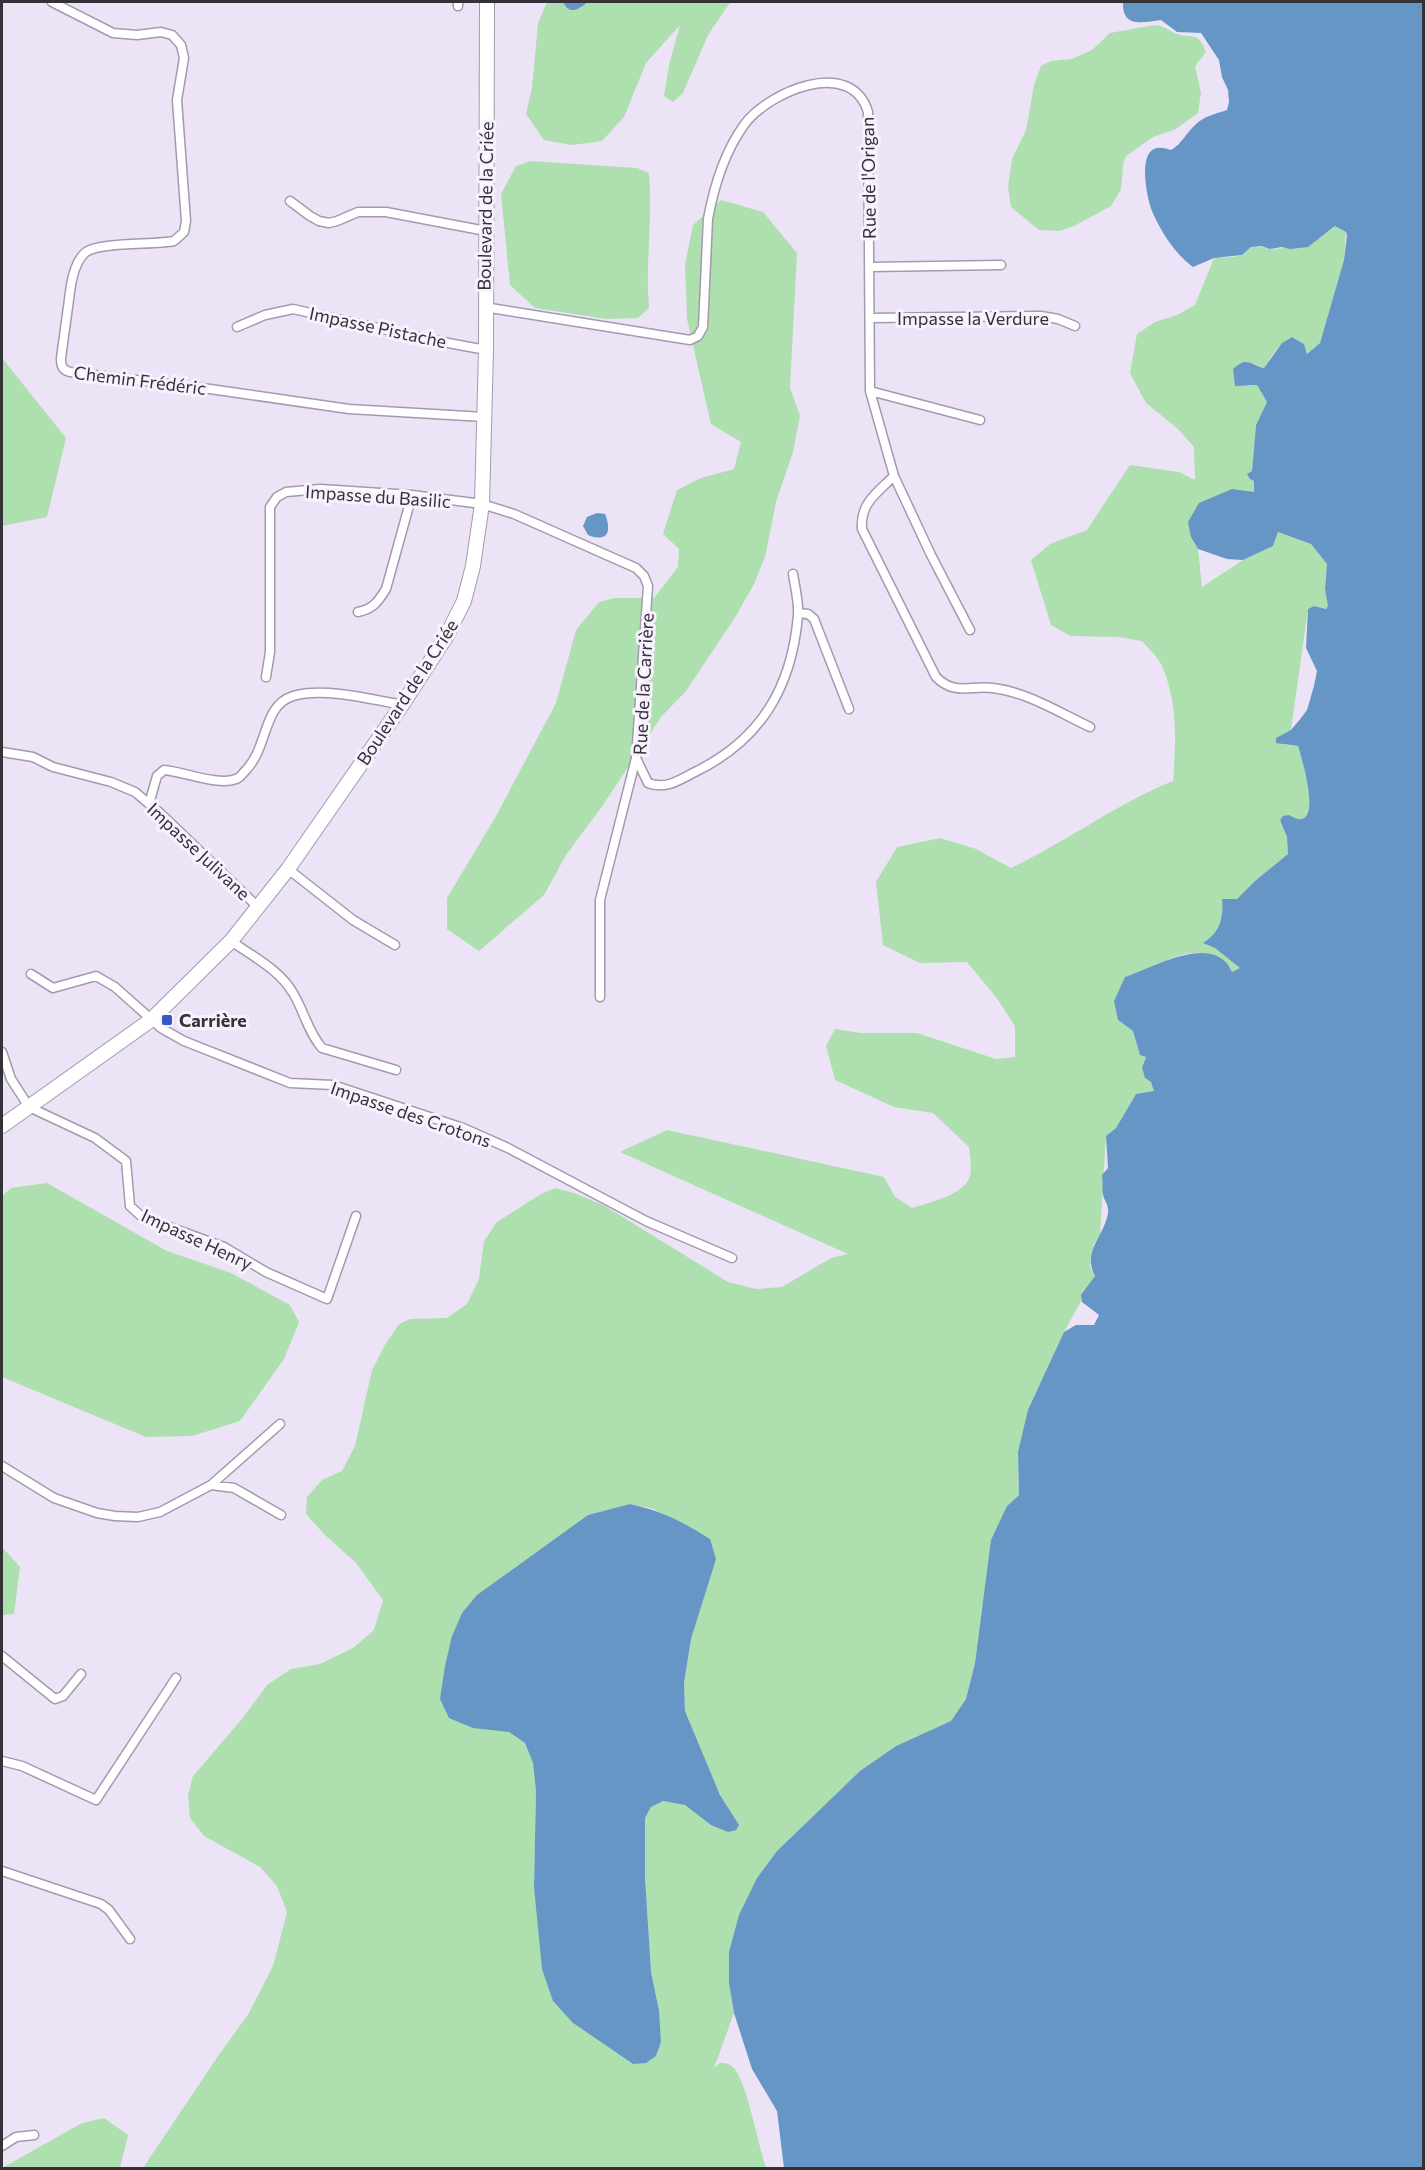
<svg xmlns="http://www.w3.org/2000/svg" width="1425" height="2170" font-family="Commissioner,sans-serif">
<style>
.green{fill:#aedfae;fill-rule:evenodd}
.water{fill:#6596c6}
.lines{fill:none;stroke-linecap:round;stroke-linejoin:round}
.minor-casing{stroke:#a29aad;stroke-width:11}
.primary-casing{stroke:#a29aad;stroke-width:16}
.minor{stroke:#fff;stroke-width:8}
.primary{stroke:#fff;stroke-width:14}
.poi-dot{fill:#3159c8;stroke:#f7f2fe;stroke-width:2}
.labels{text-anchor:middle;dominant-baseline:central;stroke-width:6;stroke-linejoin:round;paint-order:stroke}
.street-label{font-size:18px;fill:#353139;stroke:#f7f2fe}
.poi-label{font-size:18px;font-weight:bold;fill:#353139;stroke:#f7f2fe;text-anchor:start}
</style>
<rect width="100%" height="100%" fill="#ece3f7"/>
<!-- green -->
<path class="green" d="M547,2H563C570,15 579,9 588,2H734L729,4L708,35L683,93L673,102L664,96L669,65L680,25L646,63L624,117L602,141L572,145L544,140L526,114L532,88L538,23Z
M1155,25C1163,26 1167,29 1174,33C1191,40 1197,29 1206,52L1195,66L1201,93L1198,113L1176,129L1153,137L1126,156L1123,165L1121,189L1111,206L1074,226L1059,231L1039,230L1011,207L1008,187L1012,159L1026,130L1034,85L1041,66L1051,61L1072,59L1092,50L1110,33Z
M531,161L637,168L649,173C653,218 645,263 649,308L638,318L606,319L535,308L510,285L501,194L516,166Z
M721,200L763,212L797,253L790,388L800,416L793,452L776,502L765,557L754,584L736,616L686,691L661,717L601,808L566,855L544,895L479,951L447,929V898L495,818L556,703L576,630L599,602L615,598H654L678,567L679,549L663,534L677,490L701,478L734,469L741,442L711,424L687,319L685,265L693,225Z
M1335,226L1346,232L1344,260L1320,343L1307,354L1304,344L1295,338C1279,340 1272,356 1264,368L1247,361L1246,386L1257,385L1267,402L1256,425L1252,471L1248,474L1254,481V493L1191,537L1198,549L1202,587L1243,560L1273,546L1278,532L1311,544L1327,564L1325,589L1329,606L1326,609L1314,606L1308,609L1291,730L1285,745L1298,746C1302,759 1326,838 1289,815L1280,820L1287,837L1288,854L1255,881L1237,899L1223,900C1224,918 1219,932 1204,943L1215,948L1241,968L1232,972C1224,966 1214,958 1205,954C1185,947 1145,971 1125,977L1118,1020L1133,1031L1140,1055L1146,1057L1142,1068L1145,1078C1150,1081 1155,1085 1154,1092L1136,1094L1116,1128L1106,1136L1100,1235L1094,1244L1090,1266L1095,1276L1064,1332L1048,1369L1018,1452L1019,1495L1007,1506L982,1608L975,1663L966,1699L951,1721L896,1746L860,1771L777,1851L757,1878L729,1983L734,2013L714,2068L720,2063C724,2063 729,2063 733,2067C746,2078 759,2148 766,2168H143L216,2059L249,2013L273,1966L287,1912L277,1886L260,1867L204,1836L190,1818L188,1795L193,1776L242,1719L267,1685L291,1669L320,1664L353,1648L374,1630L383,1600L356,1563L324,1534L306,1514L307,1497L322,1480L342,1471L355,1446L372,1370L385,1345L399,1324L410,1319L447,1318L467,1304L479,1279L484,1241L497,1222L541,1194L555,1188L574,1193L605,1206L728,1282L756,1289L782,1287L831,1258L848,1254L620,1152L667,1130L884,1177L895,1197L912,1208C928,1203 966,1194 970,1176C972,1168 970,1156 969,1147L933,1113L894,1107L835,1080L826,1046L835,1029L861,1033H917L996,1059L1015,1057V1026L996,997L967,962L920,963L883,945L876,882L897,847L940,838L976,849L1011,868C1066,842 1116,804 1173,781C1176,743 1178,703 1162,666C1158,657 1149,649 1142,641L1118,637L1070,636L1051,625L1031,560L1050,544L1087,530L1130,465L1179,472L1195,480L1194,447L1178,429L1146,403L1130,373L1137,334L1155,322L1177,315L1195,305L1214,258C1222,257 1234,258 1242,255C1246,253 1248,248 1253,247C1260,245 1265,249 1271,249C1294,248 1318,243 1335,226ZM630,1504L654,1509L715,1559L691,1639L684,1683L685,1711L720,1795L739,1825H711L685,1805L662,1801L651,1807L645,1818V1877L651,1972L659,2010L661,2042L656,2056L633,2064L573,2023L534,1887L536,1791L533,1763L525,1743L509,1732L441,1699C444,1669 450,1642 462,1613L588,1515Z
M2,358L66,438L47,517L2,526Z
M47,1183L167,1251L231,1273L290,1305L299,1322L284,1359L240,1421L192,1436L146,1437L2,1377V1196L11,1188Z
M2,1547L20,1567L14,1614L2,1615Z
M104,2118L128,2135L120,2168H2L82,2123Z"/>
<!-- water -->
<path class="water" d="M563,2H588C579,9 570,16 563,2Z
M1123,2H1423V2168H784L777,2111L752,2069L734,2013L729,1983V1952L739,1915L757,1878L777,1851L860,1771L896,1746L951,1721L966,1699L975,1663L991,1540L1007,1506L1019,1495L1018,1452L1028,1410L1064,1332L1076,1325H1094L1099,1315L1082,1302L1081,1295L1095,1276C1082,1251 1104,1237 1108,1213C1109,1205 1105,1202 1103,1195C1102,1189 1103,1182 1102,1175L1108,1168L1106,1136L1116,1128L1136,1094L1154,1091L1151,1082L1145,1078L1142,1068L1146,1057L1140,1055L1133,1031L1118,1020L1114,1001L1125,977C1153,968 1214,931 1232,972L1240,968L1215,948L1203,943C1220,933 1224,917 1222,899H1237L1255,881L1288,854L1287,837L1280,820L1283,816L1289,815C1326,838 1302,759 1298,746L1276,743V738L1291,730L1301,718L1307,710L1314,686L1317,671L1306,648L1308,609L1314,606L1326,609L1328,606L1325,589L1327,564L1311,544L1278,532L1273,546L1243,560L1227,559L1198,549L1191,537L1188,522L1199,503L1232,489L1254,492V481L1250,479L1247,474L1252,471L1256,425L1267,402L1257,385L1235,386L1233,369C1247,356 1250,364 1264,368L1282,343L1292,337L1304,344L1307,354L1320,343L1344,260L1347,235L1346,232L1335,226L1308,247L1290,249L1282,247L1270,249L1261,246L1251,247L1242,255L1214,258L1193,267C1175,254 1161,232 1152,211C1147,199 1137,151 1157,148C1162,147 1167,149 1171,150C1182,144 1186,133 1195,125C1204,116 1215,114 1227,110L1229,102L1228,90L1222,77L1219,60L1201,33L1177,32L1161,20C1143,22 1122,29 1123,2Z
M597,513L605,514C612,531 608,543 588,535L583,526L587,517Z
M630,1504C662,1511 683,1522 710,1539L716,1559L691,1639L684,1683L685,1711L720,1795L739,1825L736,1830L728,1832L711,1825L685,1805L663,1801L651,1807L645,1818V1877L651,1972L659,2010L661,2042L656,2056L646,2063L633,2064L573,2023L553,2001L542,1969L534,1887L536,1791L533,1763L525,1743L509,1732L473,1728L449,1718L440,1699L445,1666L452,1636L462,1613L477,1595L588,1515Z"/>
<g class="lines">
<defs>
<path id="minor" d="M52,2L113,33L137,35L161,32L172,35L181,45L184,58L177,100L186,221L184,232L174,241C155,245 100,242 86,252C77,259 73,274 71,285L61,358C61,366 62,370 70,372L210,389L349,409L484,417
M458,6V2
M290,201L310,216L319,221L329,223L337,221L358,212H386L486,231
M870,267L1001,265
M484,307L690,340L698,336L703,327L708,219C714,186 724,153 744,125C768,92 851,56 868,112L870,391L894,476L931,555L970,630
M870,318L1041,316L1058,319L1075,326
M237,327L265,315L293,309L432,340L486,350
M870,391L980,420
M894,476C877,493 860,503 862,529L936,677C955,696 970,685 993,688C1027,692 1060,713 1090,727
M358,612C373,609 378,602 386,589L412,495
M798,613L808,614L814,619L849,709
M266,677L270,652V507L277,497L286,492L320,489L412,495L482,504L514,514L636,568L644,576L648,586L636,758L648,783C666,790 679,780 695,772C761,740 792,687 798,615C799,602 795,587 793,574
M2,752L33,757L53,767L111,782L135,792L160,813L259,908
M149,804L157,776L164,770C185,772 218,786 236,779C240,778 243,773 246,770C269,746 262,706 293,696C323,687 371,699 402,705
M288,869L353,920L395,945
M231,941C252,956 280,970 293,993C304,1011 308,1032 322,1048L396,1070
M31,974L53,988L96,976L115,987L161,1028L184,1041L290,1083L333,1085L463,1128L508,1148L646,1221L732,1258
M600,997V900L636,758
M2,1052L11,1079L29,1107L95,1138L126,1161L130,1206L142,1217L224,1247L266,1272L327,1299L356,1216
M2,1466L54,1498L97,1513L115,1516L138,1517L160,1512L211,1485L234,1488L281,1515
M211,1485L280,1424
M2,1656L55,1699L63,1696L81,1674
M2,1761L22,1766L96,1800L176,1678
M2,1871L101,1904L109,1910L130,1939
M2,2146L16,2137L34,2135"/>
<path id="primary" d="M2,1126L151,1020L231,941L288,869L402,705L446,637L464,601L473,566L482,504L486,350L487,2"/>
</defs>
<!-- minor casing -->
<use href="#minor" class="minor-casing"/>
<!-- primary casing -->
<use href="#primary" class="primary-casing"/>
<!-- minor -->
<use href="#minor" class="minor"/>
<!-- primary -->
<use href="#primary" class="primary"/>
</g>
<!-- markers -->
<rect class="poi-dot" x="161" y="1014" width="12" height="12" rx="3"/>
<g class="labels">
<!-- street labels -->
<g class="street-label">
<text transform="translate(868 178) rotate(-91)">Rue de l'Origan</text>
<text transform="translate(485 206) rotate(-89)">Boulevard de la Criée</text>
<text x="973" y="318">Impasse la Verdure</text>
<text transform="translate(378 327) rotate(12)">Impasse Pistache</text>
<text transform="translate(140 380) rotate(7)">Chemin Frédéric</text>
<text transform="translate(378 496) rotate(4)">Impasse du Basilic</text>
<text transform="translate(643 684) rotate(-87)">Rue de la Carrière</text>
<text transform="translate(407 692) rotate(-57)">Boulevard de la Criée</text>
<text transform="translate(199 851) rotate(43)">Impasse Julivane</text>
<text transform="translate(411 1114) rotate(19)">Impasse des Crotons</text>
<text transform="translate(197 1239) rotate(25)">Impasse Henry</text>
</g>
<!-- poi labels -->
<g class="poi-label">
<text x="179" y="1020">Carrière</text>
</g>
</g>
<!-- border -->
<rect width="1425" height="2170" fill="none" stroke="#353139" stroke-width="6"/>
</svg>
